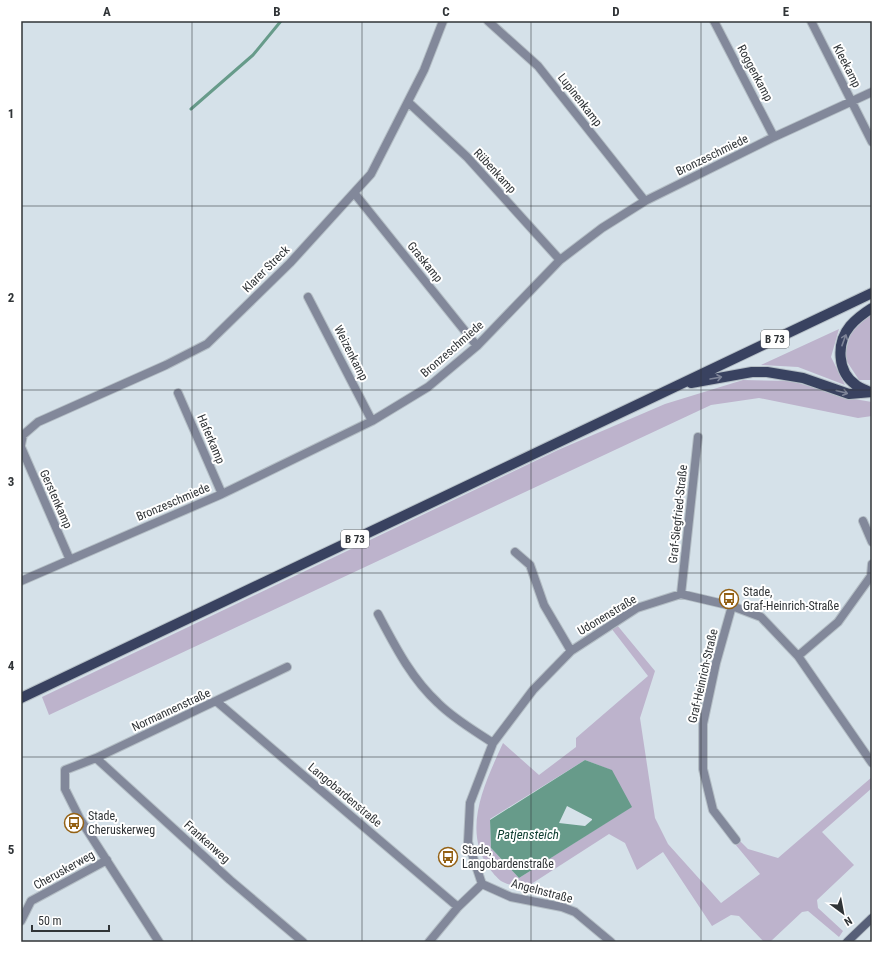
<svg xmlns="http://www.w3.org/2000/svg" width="893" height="963" font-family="'Roboto Condensed',sans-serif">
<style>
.green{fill:#bdb3cc;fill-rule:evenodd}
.water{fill:#679b8a;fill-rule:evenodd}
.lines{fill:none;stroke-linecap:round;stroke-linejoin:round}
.stream{stroke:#679b8a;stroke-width:3}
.street-casing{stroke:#b4bec5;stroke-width:10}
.secondary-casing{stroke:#b4bec5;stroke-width:10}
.primary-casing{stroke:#b4bec5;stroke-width:12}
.street{stroke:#82889a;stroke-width:8}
.secondary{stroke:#575f78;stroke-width:8}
.primary{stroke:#394260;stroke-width:10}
.oneway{stroke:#7e8498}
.grid{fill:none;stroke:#303437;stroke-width:1;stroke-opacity:0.55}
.labels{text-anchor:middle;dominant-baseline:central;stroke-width:4;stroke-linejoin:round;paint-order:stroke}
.shield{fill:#fff;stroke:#6e7173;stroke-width:1}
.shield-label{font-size:11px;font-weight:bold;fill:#303437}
.street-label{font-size:12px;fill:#303437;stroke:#fff}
.poi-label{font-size:12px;fill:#303437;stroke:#fff;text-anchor:start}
.water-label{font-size:13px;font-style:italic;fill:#0c3c2f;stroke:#fff}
.neatline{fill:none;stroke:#303437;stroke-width:1.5}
.grid-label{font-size:13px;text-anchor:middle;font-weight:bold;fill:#303437}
</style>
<rect width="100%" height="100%" fill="#d5e1e9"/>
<!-- green -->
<path class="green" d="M872,313V380H859L844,357L851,332Z
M839,329L831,357L845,385L798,367L761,365Z
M743,380L792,381L848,398L872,402V416L858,418L759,398L711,405L49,715L42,697L558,450L665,404Z
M617,625L655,671L640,718L655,818L668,844L721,903L760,874L735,844L739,840L748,849L778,858L872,777V788L822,832L854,865L817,900L818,908L843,931L839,937L808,911L802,912L770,942H764L739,916L731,915L712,926L663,852L637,870L625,843L609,834L525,888C518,886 507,885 501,881C497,878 492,872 489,868C461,829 486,781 503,743L539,775L576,747V738L648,676L611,628ZM585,760L611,770L631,807L519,878L491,848L490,819Z"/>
<!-- water -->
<path class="water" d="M585,760L612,770L632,807L519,878L491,848L490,820ZM567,806L592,819V820L585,826L559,823Z"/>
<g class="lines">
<!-- stream -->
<path class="stream" d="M191,109L253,55L281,21"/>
<defs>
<path id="street" d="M488,21L538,66L645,201
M714,21L774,137
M811,21L872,142
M408,102L467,157L560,260
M355,194L477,346
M308,297L372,421
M178,393L222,494
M21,445L23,435L38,422L166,365L207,344L290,263L371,174L424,70L443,21
M21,447L70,560
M863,521L872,542
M515,552L530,565L544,605L571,651
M21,581L222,494L372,421L428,387L477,346L560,260L602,228L645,201L774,137L872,92
M681,594L698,437
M732,606L716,663L703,724V769L713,810L736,840
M378,614C395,646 411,678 438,703C454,719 475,731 493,743
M798,656L838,622L871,576L872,564
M216,701L458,907
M96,758L230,880L303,942
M482,884L468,842L470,803L493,743L533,690L571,651L637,608L681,594L732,606L761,617L798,656L872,763
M482,884L511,897L562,907L575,912L611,942
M21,921L31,901L107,860
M159,942L80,819L65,789V770L96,758L287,667
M429,942L458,907L482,884"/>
<path id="secondary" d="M847,942L872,918"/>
<path id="primary" d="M691,383L752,372H767L803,378L849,394L872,392
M870,392C866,390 860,388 856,385C837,372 836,343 850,326C856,319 864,313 872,308
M21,698L872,293"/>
</defs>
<!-- street casing -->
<use href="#street" class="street-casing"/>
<!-- secondary casing -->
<use href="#secondary" class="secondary-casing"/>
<!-- primary casing -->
<use href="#primary" class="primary-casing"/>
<!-- street -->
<use href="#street" class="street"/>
<!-- secondary -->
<use href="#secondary" class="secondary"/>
<!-- primary -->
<use href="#primary" class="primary"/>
</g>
<!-- one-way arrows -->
<defs><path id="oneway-shaft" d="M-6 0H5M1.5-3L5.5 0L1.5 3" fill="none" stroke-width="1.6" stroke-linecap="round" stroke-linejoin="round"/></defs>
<g class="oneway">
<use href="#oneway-shaft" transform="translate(844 340) rotate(-70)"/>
<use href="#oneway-shaft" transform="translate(716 378) rotate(-10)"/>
<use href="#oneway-shaft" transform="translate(842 392) rotate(15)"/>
</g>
<!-- grid -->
<path class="grid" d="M192,21V942M362,21V942M531,21V942M701,21V942M21,206H872M21,390H872M21,573H872M21,757H872"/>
<!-- icons -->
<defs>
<symbol id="bus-ring" viewBox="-11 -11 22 22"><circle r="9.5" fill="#fff" stroke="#946114" stroke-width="1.5"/><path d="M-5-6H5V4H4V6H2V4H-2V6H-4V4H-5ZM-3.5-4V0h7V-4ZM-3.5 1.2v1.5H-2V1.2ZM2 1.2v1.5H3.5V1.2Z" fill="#946114"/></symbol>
</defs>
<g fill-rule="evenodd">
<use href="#bus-ring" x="718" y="588" width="22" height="22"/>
<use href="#bus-ring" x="63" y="812" width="22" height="22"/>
<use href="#bus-ring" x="437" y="846" width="22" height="22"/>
</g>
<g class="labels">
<!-- shield labels -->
<g class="shield">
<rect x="761" y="330" width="28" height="18" rx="3"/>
<rect x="341" y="530" width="28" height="18" rx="3"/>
</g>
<g class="shield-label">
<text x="775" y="339">B 73</text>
<text x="355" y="539">B 73</text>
</g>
<!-- street labels -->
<g class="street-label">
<text transform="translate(847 66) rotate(63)">Kleekamp</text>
<text transform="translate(755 73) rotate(62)">Roggenkamp</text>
<text transform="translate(580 100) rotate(52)">Lupinenkamp</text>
<text transform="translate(712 155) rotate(-26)">Bronzeschmiede</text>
<text transform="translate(495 171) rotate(47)">Rübenkamp</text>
<text transform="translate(425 262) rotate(51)">Graskamp</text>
<text transform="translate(266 269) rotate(-45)">Klarer Streck</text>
<text transform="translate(452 349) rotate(-41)">Bronzeschmiede</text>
<text transform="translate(351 353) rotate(63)">Weizenkamp</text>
<text transform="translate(211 439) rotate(67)">Haferkamp</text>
<text transform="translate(56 499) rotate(66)">Gerstenkamp</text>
<text transform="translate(173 502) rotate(-23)">Bronzeschmiede</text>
<text transform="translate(678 514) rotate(-84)">Graf-Siegfried-Straße</text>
<text transform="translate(607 615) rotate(-31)">Udonenstraße</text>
<text transform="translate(703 676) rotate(-77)">Graf-Heinrich-Straße</text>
<text transform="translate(171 710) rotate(-25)">Normannenstraße</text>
<text transform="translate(345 795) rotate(40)">Langobardenstraße</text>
<text transform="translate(207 842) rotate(42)">Frankenweg</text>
<text transform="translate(64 870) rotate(-29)">Cheruskerweg</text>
<text transform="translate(542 891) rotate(15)">Angelnstraße</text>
</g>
<!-- poi labels -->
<g class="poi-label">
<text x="743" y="592">Stade,<tspan x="743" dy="14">Graf-Heinrich-Straße</tspan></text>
<text x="88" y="816">Stade,<tspan x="88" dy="14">Cheruskerweg</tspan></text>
<text x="462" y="850">Stade,<tspan x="462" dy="14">Langobardenstraße</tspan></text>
</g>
<!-- water labels -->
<g class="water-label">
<text x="528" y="834">Patjensteich</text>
</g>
</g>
<!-- border -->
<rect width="893" height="963" fill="none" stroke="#ffffff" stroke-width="44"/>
<!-- north arrow -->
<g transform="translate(843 913) rotate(148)" stroke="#ffffff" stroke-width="3" paint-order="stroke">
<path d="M0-3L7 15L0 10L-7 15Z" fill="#303437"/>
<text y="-6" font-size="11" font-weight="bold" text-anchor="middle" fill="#303437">N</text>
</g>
<!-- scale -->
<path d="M32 925v6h77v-6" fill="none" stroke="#303437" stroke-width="2"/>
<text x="38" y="925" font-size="12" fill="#303437" stroke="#ffffff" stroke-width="3" paint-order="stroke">50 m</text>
<rect x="22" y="22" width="849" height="919" class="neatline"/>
<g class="grid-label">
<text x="107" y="16">A</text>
<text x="277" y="16">B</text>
<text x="446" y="16">C</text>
<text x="616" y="16">D</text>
<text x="786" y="16">E</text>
<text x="11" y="118">1</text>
<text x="11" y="302">2</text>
<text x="11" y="486">3</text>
<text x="11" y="670">4</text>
<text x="11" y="854">5</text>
</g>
</svg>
